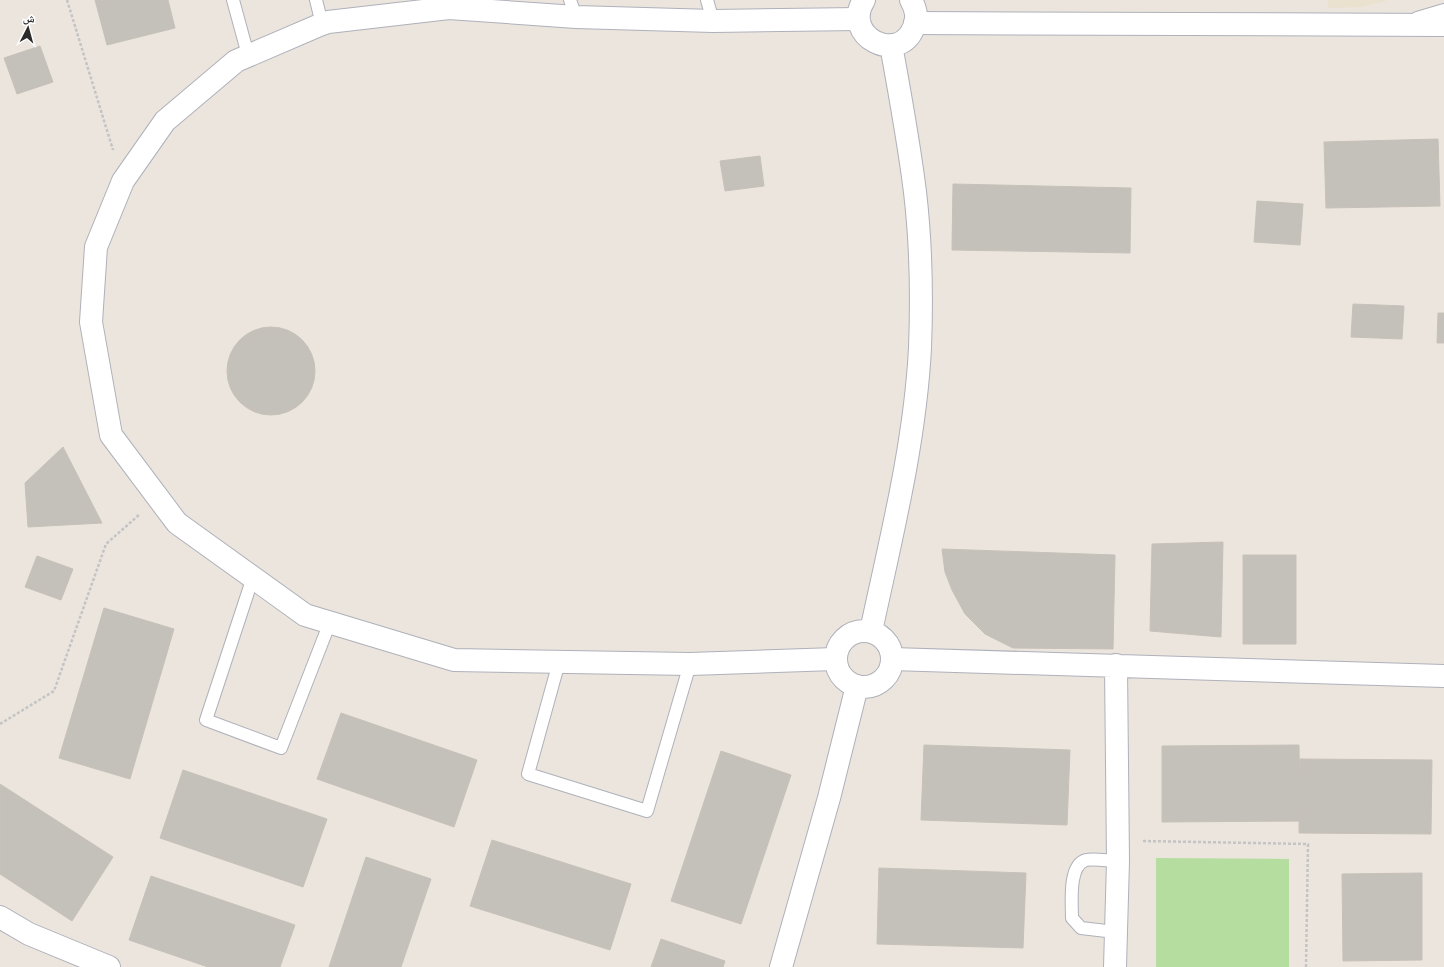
<svg xmlns="http://www.w3.org/2000/svg" width="1444" height="967" font-family="'PT Sans Narrow','Noto Naskh Arabic',sans-serif">
<style>
.education{fill:#ebe1cf}
.green{fill:#b6dda0}
.building{fill:#c4c0ba;stroke:#c7c1b8}
.lines{fill:none;stroke-linecap:round;stroke-linejoin:round}
.lane-casing{stroke:#afb1ba;stroke-width:14}
.street-casing{stroke:#afb1ba;stroke-width:24}
.secondary-casing{stroke:#afb1ba;stroke-width:24}
.path{stroke:#c4c4c4;stroke-width:2.5;stroke-dasharray:3 2;stroke-linecap:butt}
.lane{stroke:#fff;stroke-width:12}
.street{stroke:#fff;stroke-width:22}
.secondary{stroke:#fff;stroke-width:22}
</style>
<rect width="100%" height="100%" fill="#ebe5de"/>
<!-- education -->
<path class="education" d="M1327,0H1389L1362,7L1329,8Z"/>
<!-- green -->
<path class="green" d="M1156,858L1289,859V967H1156Z"/>
<!-- building -->
<path class="building" d="M95,0H168L175,28L107,45Z
M40,46L53,82L17,94L4,58Z
M1438,139L1440,206L1326,208L1324,142Z
M760,156L764,186L725,191L720,161Z
M953,184L1131,188L1130,253L952,250Z
M1257,201L1303,204L1300,245L1254,242Z
M1353,304L1404,306L1402,339L1351,337Z
M1438,313H1444V343H1437Z
M227 371a44 44 0 1 1 88 0a44 44 0 1 1-88 0Z
M63,447L102,523L28,527L25,483Z
M1223,542L1221,637L1150,631L1152,544Z
M942,549L1115,555L1113,649L1013,648L985,634L965,614L952,590L945,572Z
M1243,555H1296V644H1243Z
M37,556L73,569L61,600L25,587Z
M104,608L174,629L130,779L59,758Z
M341,713L477,760L454,827L317,779Z
M924,745L1070,750L1067,825L921,820Z
M1299,745L1300,821L1162,822V746Z
M721,751L791,775L741,924L671,901Z
M1300,759L1432,760L1431,834L1299,833Z
M183,770L327,819L303,887L160,838Z
M0,784L113,857L72,921L0,874Z
M492,840L631,884L610,950L470,906Z
M366,857L431,879L401,967H329Z
M879,868L1026,873L1023,948L877,944Z
M1422,873V960L1343,961L1342,874Z
M151,876L295,925L280,967H208L129,940Z
M661,939L725,961L723,967H651Z"/>
<g class="lines">
<defs>
<path id="lane" d="M233,0L248,55
M316,0L322,24
M570,0L576,17
M707,0L713,21
M1417,18L1444,10
M253,577L206,720L281,748L330,622
M559,662L528,774L647,811L690,664
M1115,932L1081,928L1072,918C1072,903 1068,865 1086,860C1095,858 1108,861 1118,861"/>
<path id="street" d="M915,23L1444,25
M835,659L690,664L454,660L305,615L177,523L111,435L91,322L96,247L123,181L165,121L236,61L322,24L328,22L449,8L576,17L713,21L858,19
M892,659L1444,676
M1115,967L1118,861L1116,665"/>
<path id="secondary" d="M864,0C841,36 899,66 914,27C918,17 916,9 911,0
M836 659a28 28 0 1 1 56 0a28 28 0 1 1-56 0Z
M871,631C891,538 915,444 920,348C922,296 921,243 915,192C909,143 900,94 891,45
M0,917L29,934L109,967
M781,967L829,798L857,686"/>
</defs>
<!-- lane casing -->
<use href="#lane" class="lane-casing"/>
<!-- street casing -->
<use href="#street" class="street-casing"/>
<!-- secondary casing -->
<use href="#secondary" class="secondary-casing"/>
<!-- path -->
<path class="path" d="M67,0L113,150
M0,724L54,691L106,544L140,514
M1143,841L1308,844L1306,967"/>
<!-- lane -->
<use href="#lane" class="lane"/>
<!-- street -->
<use href="#street" class="street"/>
<!-- secondary -->
<use href="#secondary" class="secondary"/>
</g>
<!-- north arrow -->
<g transform="translate(28 28) rotate(6)" stroke="#ffffff" stroke-width="3" paint-order="stroke">
<path d="M0-3L7 15L0 10L-7 15Z" fill="#2b2b2b"/>
<text y="-6" font-size="11" font-weight="bold" text-anchor="middle" fill="#2b2b2b">ش</text>
</g>
</svg>
